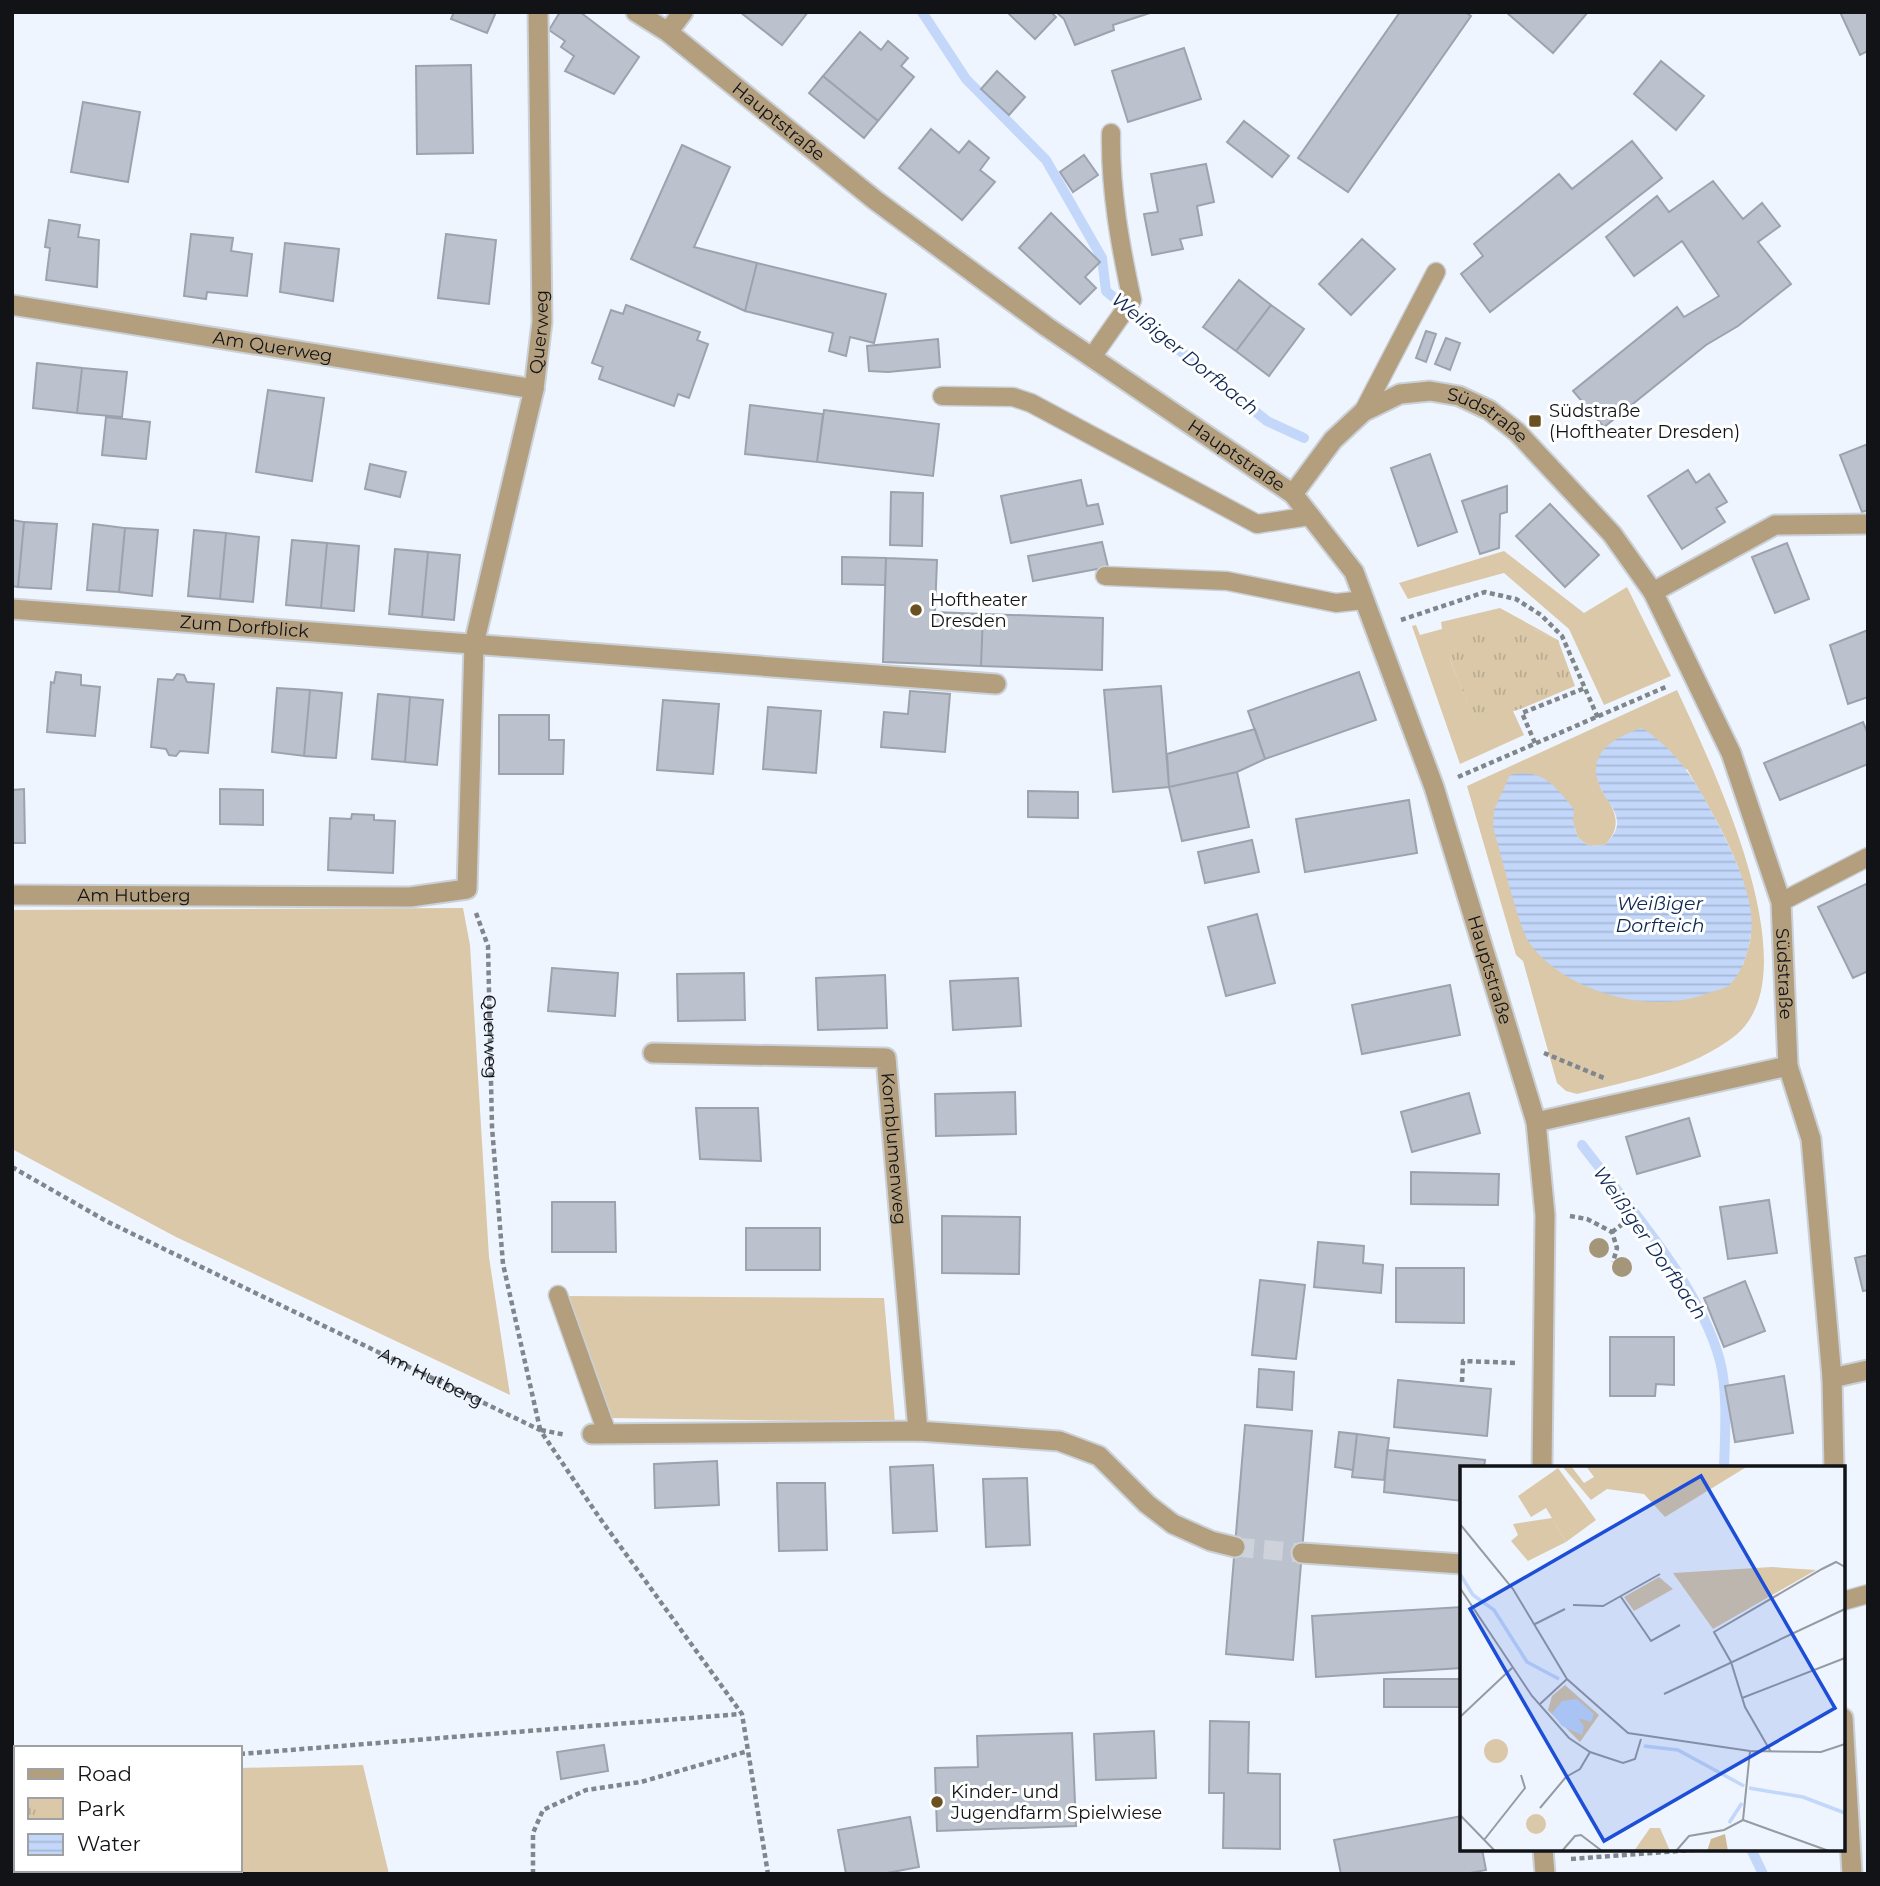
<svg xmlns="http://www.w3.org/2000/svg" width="1880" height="1886" font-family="Montserrat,sans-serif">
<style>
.grass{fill:#dac8a9;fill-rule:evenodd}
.park{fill:url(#park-tufts)}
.water{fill:url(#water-rules)}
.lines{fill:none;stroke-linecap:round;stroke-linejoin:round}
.stream{stroke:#c2d7f9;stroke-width:10}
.building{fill:#bbc2cd;stroke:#9ca3ae;stroke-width:2}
.minor-tunnel{stroke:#ced3db;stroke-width:19;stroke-dasharray:19 10;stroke-linecap:butt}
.service-casing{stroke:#cbd1d9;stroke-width:21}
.minor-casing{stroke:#cbd1d9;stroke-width:23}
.tertiary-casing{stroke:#cbd1d9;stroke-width:23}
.path{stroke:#81858c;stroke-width:4.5;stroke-dasharray:5 3.5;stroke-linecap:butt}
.service{stroke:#b39f7e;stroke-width:18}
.minor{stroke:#b39f7e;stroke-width:19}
.tertiary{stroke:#b39f7e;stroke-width:19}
.tree{fill:#a49679}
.poi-dot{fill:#6b5122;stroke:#fff;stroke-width:2.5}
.labels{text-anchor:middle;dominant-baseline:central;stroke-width:6;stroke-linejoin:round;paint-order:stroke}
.street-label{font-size:18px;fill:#111317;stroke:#fff}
.poi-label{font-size:18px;fill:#111317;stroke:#fff;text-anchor:start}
.water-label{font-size:19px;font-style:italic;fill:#0e2852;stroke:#fff}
.inset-river{fill:none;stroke:#c2d7f9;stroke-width:3.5}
.inset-road{fill:none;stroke:#969ba2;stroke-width:2}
.view{fill:#1d4ed8;fill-opacity:0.15;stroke:#1d4ed8;stroke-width:3.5}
.inset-edge{fill:none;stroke:#111317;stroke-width:3.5}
</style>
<defs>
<pattern id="park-tufts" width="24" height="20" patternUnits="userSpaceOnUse" patternTransform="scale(1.75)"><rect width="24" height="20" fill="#dac8a9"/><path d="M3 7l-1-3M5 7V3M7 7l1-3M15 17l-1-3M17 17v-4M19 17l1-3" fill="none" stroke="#baab91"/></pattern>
<pattern id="water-rules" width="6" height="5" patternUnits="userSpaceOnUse" patternTransform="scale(1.75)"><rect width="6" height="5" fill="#c2d7f9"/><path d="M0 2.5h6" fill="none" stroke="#a6b8d5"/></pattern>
</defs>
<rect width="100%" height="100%" fill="#eff5fe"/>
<!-- grass -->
<path class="grass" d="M1504,551L1584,613L1627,587L1671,676L1604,705L1569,629L1504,573L1408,599L1399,583Z
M1500,608L1558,640L1533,629L1457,644L1450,660L1476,723L1513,711L1524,735L1460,764L1412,626L1416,625L1420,635L1442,629L1441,622Z
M1677,690C1710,762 1813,971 1736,1035C1691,1071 1631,1080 1577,1094L1566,1091L1557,1083L1523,961L1516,955L1467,786ZM1687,769C1715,818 1749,870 1751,928C1752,940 1746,954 1743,965L1493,827L1573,822L1578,838L1589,846L1605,845C1623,826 1616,810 1601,790Z
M463,908L470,945L489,1257L510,1395L176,1237L12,1149V910Z
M566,1296L884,1298L895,1422L611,1418Z
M363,1765L389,1874H12V1774H16V1870H240V1768Z"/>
<!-- park -->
<path class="park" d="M1492,628L1533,629L1558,640L1575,686L1523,708L1476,724L1450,660L1456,644Z"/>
<!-- water -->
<path class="water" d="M1642,728C1679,752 1697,784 1717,822C1732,851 1756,900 1751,933C1749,949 1742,975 1728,986C1723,989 1714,991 1708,993C1652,1016 1567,993 1530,944C1519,929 1500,850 1493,827L1494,810L1510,775C1542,767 1555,786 1574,809L1573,822L1578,838L1589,846L1605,845C1611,838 1618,831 1617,821C1616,809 1607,801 1602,791C1583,754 1613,738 1642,728Z"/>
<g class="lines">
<!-- stream -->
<path class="stream" d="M922,12L966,79L1046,160L1102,258L1106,291L1267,421L1304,438
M1582,1145C1629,1207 1700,1286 1720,1361C1728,1391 1725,1436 1724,1468
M1751,1849L1763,1874"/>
</g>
<!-- building -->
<path class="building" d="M454,12H496L487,33L451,19Z
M560,12H580L639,57L614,94L565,71L574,56L561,47L565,41L549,30Z
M740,12H808L782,45Z
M1007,12H1051L1056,17L1035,39Z
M1056,12H1153L1113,25L1114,30L1075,45L1064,19Z
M1400,12H1465L1471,16L1348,192L1298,158Z
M1506,12H1588L1553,53Z
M1840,12H1868V51L1860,55Z
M860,32L881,50L888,41L908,58L901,66L914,77L878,121L823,76Z
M1184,48L1201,99L1128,122L1112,71Z
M1661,61L1704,96L1676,130L1634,94Z
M471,65L473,153L417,154L416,66Z
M997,71L1025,97L1009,115L981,89Z
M823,76L878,121L864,138L809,93Z
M83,102L140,112L128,182L71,172Z
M1244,121L1289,156L1272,177L1227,142Z
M931,129L959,153L969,141L989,158L980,170L995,182L962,220L899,168Z
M1632,141L1662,178L1490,312L1461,274L1483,256L1474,244L1559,174L1572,189Z
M682,145L730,167L694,247L757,263L745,311L631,259Z
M1084,155L1098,175L1073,192L1060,172Z
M1206,164L1214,202L1197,206L1202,235L1180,239L1183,249L1152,255L1144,214L1158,212L1151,174Z
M1713,181L1743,219L1762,203L1780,226L1758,242L1791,284L1738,326L1706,345L1604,427L1573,391L1677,307L1684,317L1719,296L1682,241L1634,276L1606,237L1657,196L1669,212Z
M1051,213L1100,262L1085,277L1096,288L1080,304L1019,248Z
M49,220L80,225L78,237L99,240L97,287L46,280L50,248L45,247Z
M191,234L233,238L231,251L252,254L247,296L207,292L206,299L184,296Z
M446,234L496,240L489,304L438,298Z
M1362,239L1395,269L1351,315L1319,284Z
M285,243L339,249L333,301L280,292Z
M757,263L886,294L874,343L850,337L846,356L829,351L833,333L745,311Z
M1239,280L1271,305L1236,351L1203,327Z
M626,305L700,332L697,340L708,344L689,398L678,394L674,406L599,379L603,367L592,363L611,310L623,314Z
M1271,305L1304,329L1269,376L1236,351Z
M1426,331L1436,334L1426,362L1416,358Z
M1446,338L1460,343L1450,370L1435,364Z
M938,339L940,367L888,372L869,371L867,346Z
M37,363L82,368L77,413L33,408Z
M82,368L127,372L122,417L77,413Z
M268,390L324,398L312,481L256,472Z
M750,405L823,414L817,462L745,454Z
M824,410L939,424L933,476L817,462Z
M106,417L150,422L146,459L102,455Z
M1868,444V510L1862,512L1840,455Z
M1430,454L1457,532L1418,546L1391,468Z
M370,464L406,472L400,497L365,489Z
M1688,470L1696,483L1709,474L1727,502L1716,508L1725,522L1682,549L1648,496Z
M1081,480L1087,506L1098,504L1103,524L1011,543L1001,496Z
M1507,486V512L1500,514L1499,548L1480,554L1462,501Z
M891,492L923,493L922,546L890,545Z
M1550,504L1599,555L1565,587L1516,536Z
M12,520L24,522L18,587L12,586Z
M24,522L57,524L51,589L18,587Z
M93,524L125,528L119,592L87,590Z
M125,528L158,530L152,596L119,592Z
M194,530L226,533L220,599L188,596Z
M226,533L259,537L253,602L220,599Z
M292,540L327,543L321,608L286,605Z
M1102,542L1108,567L1033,581L1028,556Z
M327,543L359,546L354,611L321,608Z
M1787,543L1809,599L1775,613L1752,557Z
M395,549L428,552L422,617L389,614Z
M428,552L460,555L454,620L422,617Z
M842,557L886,558L885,585L842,584Z
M886,558L937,560L935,612L983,614L981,666L883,662Z
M983,614L1103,618L1102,670L981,666Z
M1868,630V697L1848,704L1830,645Z
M56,672L81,675V685L100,687L95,736L47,732L51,682L54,683Z
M1359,672L1376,720L1265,759L1248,711Z
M177,674L184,675L187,682L214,684L208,753L180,751L176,756L169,755L166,749L151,747L158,679L173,680Z
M1161,686L1169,787L1113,792L1104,690Z
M277,688L310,690L304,756L272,752Z
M310,690L342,693L336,758L304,756Z
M910,691L950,694L945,752L881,747L884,712L908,714Z
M378,694L410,697L405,762L372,759Z
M410,697L443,700L437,765L405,762Z
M663,700L719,704L713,774L657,770Z
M768,707L821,711L816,773L763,769Z
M499,715H549V740H564L563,774H499Z
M1863,722L1868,734V764L1780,800L1764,763Z
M1255,729L1265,759L1237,772L1169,787L1167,754Z
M1237,772L1249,827L1182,841L1169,787Z
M24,789L25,843H12V790Z
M220,789L263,790V825L220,824Z
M1028,791L1078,792V818L1028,817Z
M1409,800L1417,853L1305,872L1296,819Z
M352,814L374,815V820L395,821L393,873L328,870L330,818L351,819Z
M1252,840L1259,872L1205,883L1198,852Z
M1868,883V971L1853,978L1818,907Z
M1257,914L1275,983L1226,996L1208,927Z
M552,968L618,973L615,1016L548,1011Z
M744,973L745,1020L678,1021L677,974Z
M885,975L887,1028L818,1030L816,978Z
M1018,978L1021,1026L953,1030L950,981Z
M1450,985L1460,1035L1362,1054L1352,1005Z
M1015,1092L1016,1134L936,1136L935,1094Z
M1469,1093L1480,1133L1412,1152L1401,1112Z
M696,1108H758L761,1161L700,1159Z
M1689,1118L1700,1156L1637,1174L1626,1137Z
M1411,1172L1499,1174L1498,1205L1411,1204Z
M1769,1200L1777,1253L1728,1259L1720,1207Z
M552,1202H615L616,1252H552Z
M942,1216L1020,1217L1019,1274L942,1273Z
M746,1228H820V1270H746Z
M1318,1242L1364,1246L1363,1263L1383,1265L1381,1293L1314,1287Z
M1868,1255V1290L1863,1291L1855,1258Z
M1396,1268H1464V1323L1396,1322Z
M1260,1280L1305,1285L1296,1359L1252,1355Z
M1745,1281L1765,1331L1724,1347L1704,1298Z
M1610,1337H1674V1385L1656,1384L1655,1396H1610Z
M1259,1369L1294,1372L1292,1410L1257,1407Z
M1784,1376L1793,1433L1735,1442L1725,1386Z
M1398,1380L1491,1389L1487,1436L1394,1427Z
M1245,1425L1312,1431L1293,1660L1226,1654Z
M1339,1432L1357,1434L1353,1470L1335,1467Z
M1357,1434L1389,1438L1384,1480L1352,1477Z
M1387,1450L1485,1460L1484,1468H1462V1501L1384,1492Z
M717,1461L719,1505L655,1508L654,1464Z
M933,1465L937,1531L893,1533L890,1467Z
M1027,1478L1030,1545L986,1547L983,1479Z
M777,1483H825L827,1550L779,1551Z
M1462,1607V1668L1316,1677L1312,1616Z
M1384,1679H1462V1707H1384Z
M1210,1721L1249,1722L1248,1773L1280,1774V1849L1223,1848L1224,1793H1209Z
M1154,1731L1156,1778L1096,1780L1094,1734Z
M1072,1733L1076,1826L937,1831L935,1768L978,1767L977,1736Z
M604,1745L608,1771L561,1779L557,1752Z
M1462,1816V1849H1482L1486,1870L1465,1874H1341L1334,1840Z
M910,1817L919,1867L882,1874H846L838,1830Z"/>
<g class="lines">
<!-- minor-tunnel -->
<path class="minor-tunnel" d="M1235,1547L1302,1553"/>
<defs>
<path id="service" d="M1092,357L1132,300C1120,245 1110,189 1111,133
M942,396L1013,397L1031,403L1257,524L1310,516
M1363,412L1436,272
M1105,576L1227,581L1336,603L1364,600
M1781,902L1868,857
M558,1295L607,1433
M1843,1601L1868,1594"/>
<g id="minor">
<path d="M668,32L683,12"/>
<path id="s3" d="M12,305L534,389"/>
<path id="s4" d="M1293,494L1333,440L1363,412L1400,394L1430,391L1459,396L1489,410L1517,432L1612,534L1653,592L1731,753L1781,902L1788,1066L1811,1139L1832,1378L1834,1468"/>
<path d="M1653,592L1775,525L1868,524"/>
<path id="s5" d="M12,609L996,684"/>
<path id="s6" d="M12,895L410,897L467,889L474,644L534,389L542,322L538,12"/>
<path id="s7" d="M653,1053L886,1058L918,1431"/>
<path d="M1536,1122L1788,1066"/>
<path d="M1832,1378L1868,1370"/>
<path d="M592,1434L918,1431L1059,1441L1099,1456L1147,1504L1173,1524L1211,1541L1235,1547"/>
<path d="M1302,1553L1462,1564"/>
<path d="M1843,1718L1852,1874"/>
</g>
<g id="tertiary">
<path id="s8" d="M636,12L668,32L875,200L1047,327L1293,494L1354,572L1434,787L1536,1122L1545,1215L1542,1468"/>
<path d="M1543,1849L1545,1874"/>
</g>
</defs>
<!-- service casing -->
<use href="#service" class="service-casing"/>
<!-- minor casing -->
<use href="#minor" class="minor-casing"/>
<!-- tertiary casing -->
<use href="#tertiary" class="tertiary-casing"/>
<!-- path -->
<g class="path">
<path d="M1401,620L1485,592L1516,599L1541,615L1562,636L1598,718"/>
<path d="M1535,743L1522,713L1585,688"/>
<path d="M1458,777L1668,686"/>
<path id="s1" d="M476,913L488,946L492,1127L503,1264L540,1429"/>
<path d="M1544,1053L1604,1078"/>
<path id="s2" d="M12,1167L108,1222L540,1430L599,1517L742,1714L768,1874"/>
<path d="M1570,1216L1587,1219L1612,1232L1617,1248L1613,1262"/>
<path d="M1612,1232L1628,1220"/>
<path d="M1462,1382L1463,1361L1518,1363"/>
<path d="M541,1430L566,1435"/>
<path d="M240,1754L741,1714"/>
<path d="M12,1770H16"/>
<path d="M1571,1859L1706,1849"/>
<path d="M533,1874V1833L543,1810L586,1790L641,1782L748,1751"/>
</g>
<!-- service -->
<use href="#service" class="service"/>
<!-- minor -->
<use href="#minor" class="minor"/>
<!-- tertiary -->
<use href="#tertiary" class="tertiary"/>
</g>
<!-- trees -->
<g class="tree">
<circle cx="1599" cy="1248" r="10"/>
<circle cx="1622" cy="1267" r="10"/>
</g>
<!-- markers -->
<g class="poi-dot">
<rect x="1528" y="414" width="14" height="14" rx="3.5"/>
<circle cx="916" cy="610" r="7"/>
<circle cx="937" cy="1802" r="7"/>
</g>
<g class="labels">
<!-- street labels -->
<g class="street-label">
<text stroke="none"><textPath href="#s8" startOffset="180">Hauptstraße</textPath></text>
<text stroke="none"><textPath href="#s6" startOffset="1020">Querweg</textPath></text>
<text stroke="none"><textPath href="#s3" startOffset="264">Am Querweg</textPath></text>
<text stroke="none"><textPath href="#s4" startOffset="243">Südstraße</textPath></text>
<text stroke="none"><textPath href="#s8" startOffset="747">Hauptstraße</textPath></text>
<text stroke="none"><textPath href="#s5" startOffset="233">Zum Dorfblick</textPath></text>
<text stroke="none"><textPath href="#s6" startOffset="122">Am Hutberg</textPath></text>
<text stroke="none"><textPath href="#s8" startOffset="1335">Hauptstraße</textPath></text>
<text stroke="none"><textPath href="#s4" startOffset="896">Südstraße</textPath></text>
<text stroke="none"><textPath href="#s1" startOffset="126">Querweg</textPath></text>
<text stroke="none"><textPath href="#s7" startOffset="324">Kornblumenweg</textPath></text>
<text stroke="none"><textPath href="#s2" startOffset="469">Am Hutberg</textPath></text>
</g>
<!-- poi labels -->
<g class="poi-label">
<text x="1549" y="411">Südstraße<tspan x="1549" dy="21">(Hoftheater Dresden)</tspan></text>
<text x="930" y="600">Hoftheater<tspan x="930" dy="21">Dresden</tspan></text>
<text x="951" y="1792">Kinder- und<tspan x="951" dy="21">Jugendfarm Spielwiese</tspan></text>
</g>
<!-- water labels -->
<g class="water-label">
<text transform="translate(1185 354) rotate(39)">Weißiger Dorfbach</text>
<text x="1660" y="903">Weißiger<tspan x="1660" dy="22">Dorfteich</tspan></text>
<text transform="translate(1650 1243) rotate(55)">Weißiger Dorfbach</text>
</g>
</g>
<!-- overview -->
<g transform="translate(1460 1466)">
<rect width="385" height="385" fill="#eff5fe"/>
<path d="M102,0H111L124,17L134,11L126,0H288L205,51L184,28L147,23L131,34ZM312,101L356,104L253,163L213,107ZM199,111L213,123L174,145L164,131ZM105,219L139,249L120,276L88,244L92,230ZM24 285a12 12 0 1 1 24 0a12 12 0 1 1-24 0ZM66 358a10 10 0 1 1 20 0a10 10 0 1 1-20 0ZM190,362H200L210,385H174Z" fill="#dac8a9"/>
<path d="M265,368L268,385H247L251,373Z" fill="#ceb996"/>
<path d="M98,2L136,54L106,76L86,42L71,51L58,30Z" fill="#dac8a9"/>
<path d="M92,52L106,76L68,95L51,75L58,69L53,58Z" fill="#dac8a9"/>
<path d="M117,233L134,248L131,256L118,252L124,260L122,269L102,260L92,247L102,235Z" fill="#c2d7f9"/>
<path class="inset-river" d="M0,108L13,129L34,144L67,196L99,213M184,280L218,284L284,320M289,322L343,331L385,347M269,357L282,337"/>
<path class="inset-road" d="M0,58L53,123L107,213L168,267L290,285L361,286L385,278M0,122L72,230L109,272L130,286L163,297L175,293L181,273M161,131L191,175L220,159M113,139L143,140L200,108M75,158L105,143M204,228L385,143M282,232L385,192M80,238L107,213M0,251L52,202M311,286L285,241L271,196L254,166L362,103L376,96L385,101M80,342L106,311L120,303L130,286M0,349L35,385M283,354L369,385M24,374L65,322L61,309M102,385L115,370L121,369L142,385M216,385L229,370L264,364L283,354L290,285"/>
<path class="view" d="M241,10L375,242L144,375L10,143Z"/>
<rect width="385" height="385" class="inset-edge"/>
</g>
<!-- border -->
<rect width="1880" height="1886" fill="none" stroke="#111317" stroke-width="28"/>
<!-- legend -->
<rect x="14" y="1746" width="228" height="126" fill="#ffffff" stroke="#a0a1a2" stroke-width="2"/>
<rect x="28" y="1769" width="35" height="10" fill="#b39f7e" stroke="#a0a1a2" stroke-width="2"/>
<text x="77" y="1781" font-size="21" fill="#111317">Road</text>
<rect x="28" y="1798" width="35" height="21" fill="url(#park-tufts)" stroke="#a0a1a2" stroke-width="2"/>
<text x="77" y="1816" font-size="21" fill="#111317">Park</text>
<rect x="28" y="1834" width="35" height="21" fill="url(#water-rules)" stroke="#a0a1a2" stroke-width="2"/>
<text x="77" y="1851" font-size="21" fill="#111317">Water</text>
</svg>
